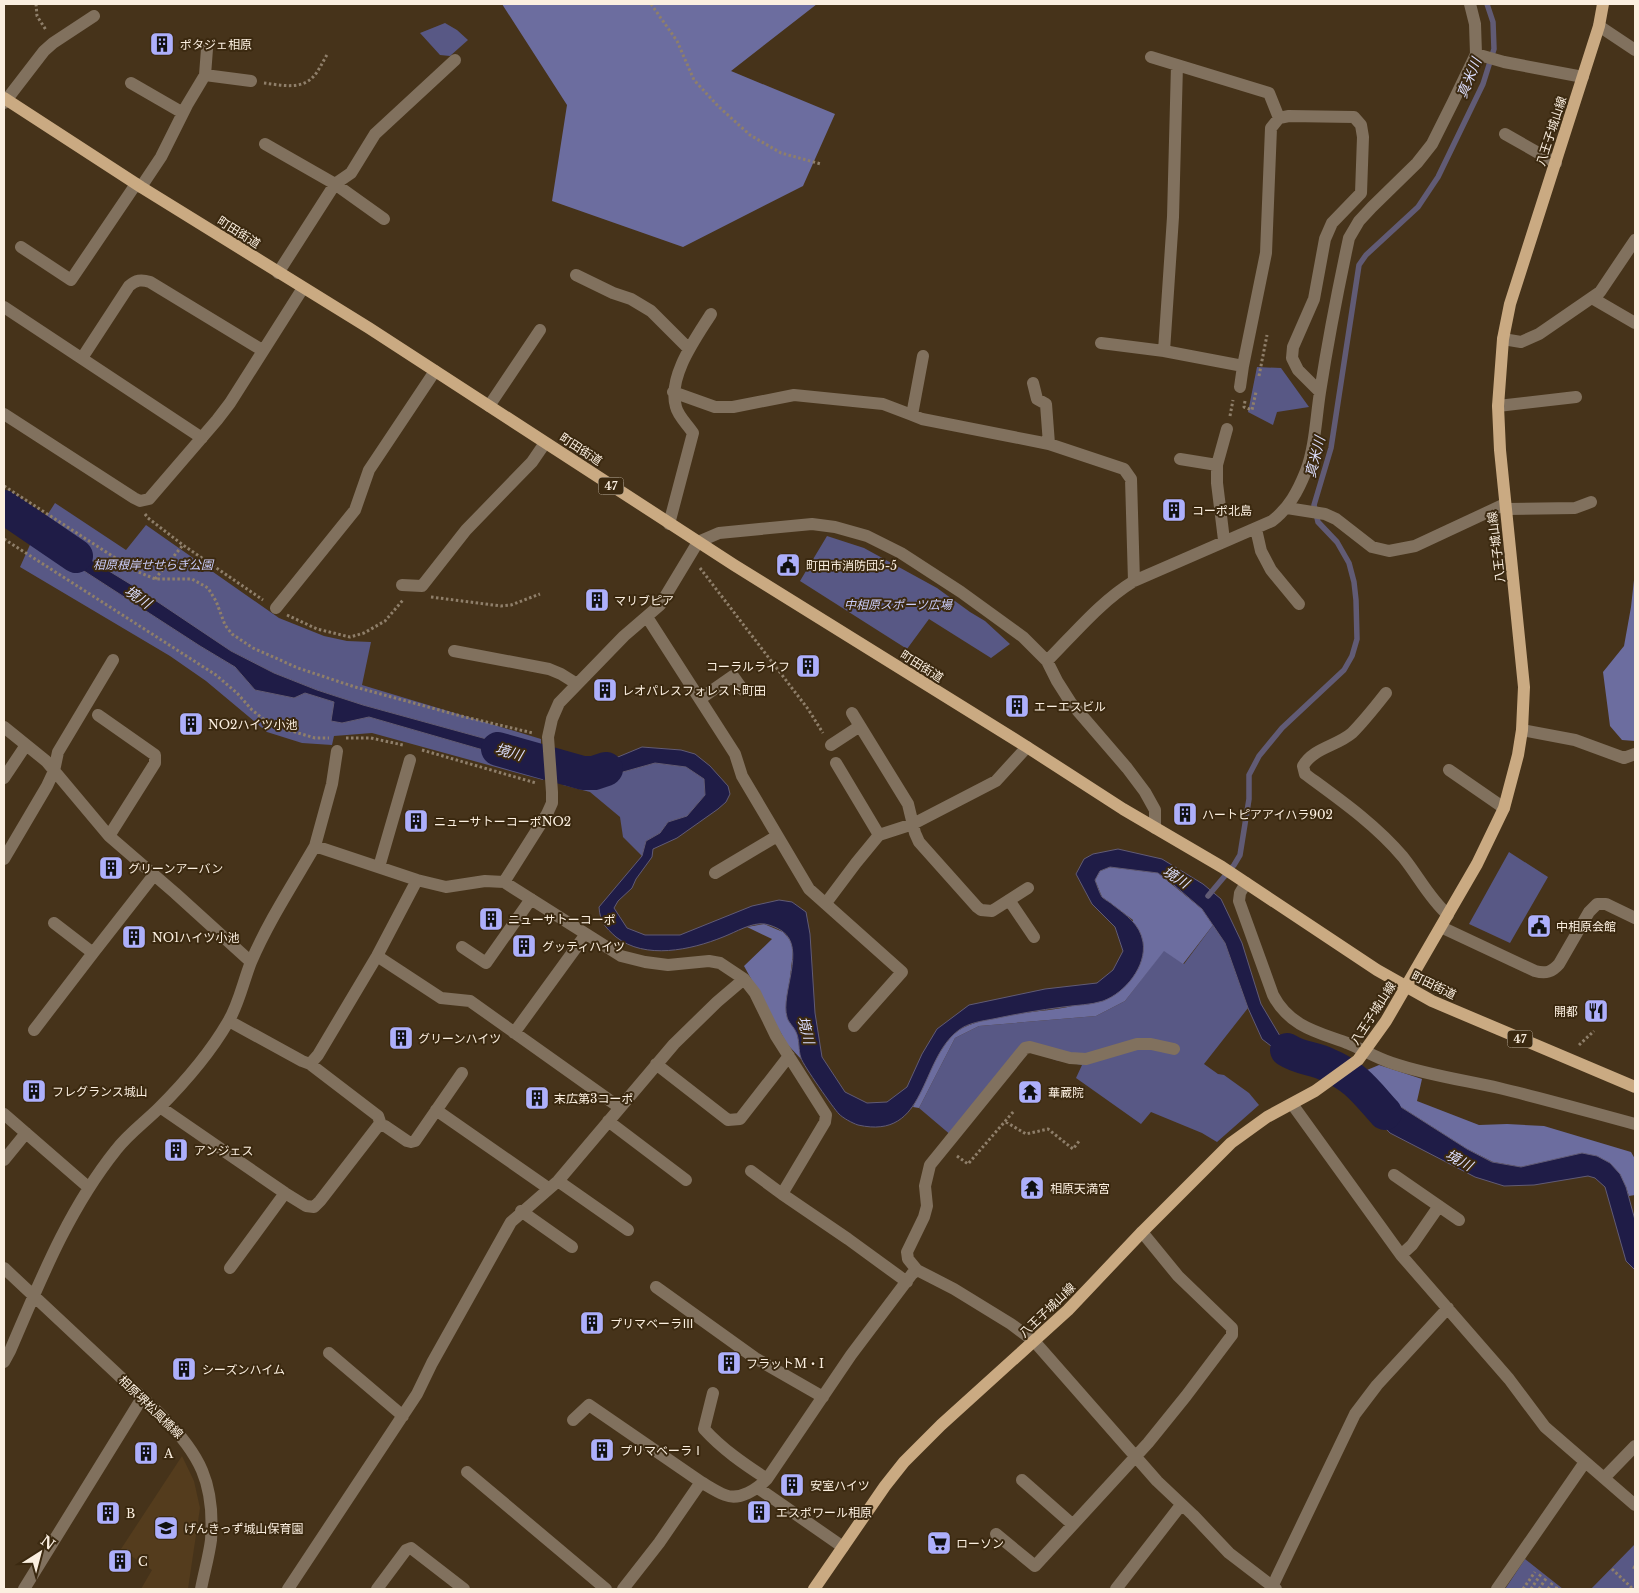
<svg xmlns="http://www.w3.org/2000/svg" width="1639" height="1593" font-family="'Libre Baskerville','Noto Sans JP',serif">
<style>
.built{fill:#543c1d}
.green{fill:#585885}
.forest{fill:#6c6d9f}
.water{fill:#1f1c47;stroke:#615b75}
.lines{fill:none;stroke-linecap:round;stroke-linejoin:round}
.stream{stroke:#615b75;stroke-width:5.5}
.river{stroke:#1f1c47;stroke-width:34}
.path{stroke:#8f7f6a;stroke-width:3;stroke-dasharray:2.5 2.5;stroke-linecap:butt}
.minor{stroke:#81715e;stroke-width:12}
.major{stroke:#caaa82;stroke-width:12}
.labels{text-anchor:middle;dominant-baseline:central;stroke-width:4;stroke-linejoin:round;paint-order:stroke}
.shield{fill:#3b2910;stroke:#c1b4a2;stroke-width:1}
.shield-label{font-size:11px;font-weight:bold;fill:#fbefe0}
.poi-label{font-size:12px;fill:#fbefe0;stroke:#3b2910;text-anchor:start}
.street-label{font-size:12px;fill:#fbefe0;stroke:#3b2910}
.park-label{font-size:12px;font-style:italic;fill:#cbcefc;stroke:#3b2910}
.water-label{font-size:14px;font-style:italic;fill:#dcdefd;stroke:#3b2910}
</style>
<rect width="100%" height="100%" fill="#46331a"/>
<!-- built -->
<path class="built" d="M182,1456L194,1481L200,1508L188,1589H141L152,1570L121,1549Z"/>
<!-- green -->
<path class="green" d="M445,23L457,30L468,40L450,56L440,55L420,33Z
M1257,367L1281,368L1309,407L1277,412L1273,425L1248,412Z
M55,503L126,550L146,525L279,618L324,636L347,641L371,642L362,685L541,739V754L363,705L317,690L274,673L231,651L39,528Z
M827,536L864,548L937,588L970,612L985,621L1010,644L991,658L929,619L907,649L800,581Z
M33,538L200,646L235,667L255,690L294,698L305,693L334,702L332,721L342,723L369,717L542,767L543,780L372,733L334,736L332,745L302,743L267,732L206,681L170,656L20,567Z
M655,763L686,767L704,779L705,795L687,816L668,822L660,833L646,841L642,856L623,837L620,817L590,792L563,785V775L598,779Z
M1509,852L1548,877L1510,943L1469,924Z
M1213,925L1225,943L1248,1008L1204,1064L1218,1074L1224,1075L1249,1093L1259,1105L1217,1142L1202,1133L1151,1112L1141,1124L1076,1078L1082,1065L1055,1060L1028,1047L952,1136L919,1108L955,1038L979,1026L1096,1016L1125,1001L1164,950L1184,964Z
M1635,1544V1589H1591Z
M1525,1559L1563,1589H1505Z"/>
<!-- forest -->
<path class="forest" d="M502,4H817L731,71L835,114L803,186L683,247L552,201L567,105Z
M1635,571V741L1622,740L1610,726L1603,672L1624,646L1631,607Z
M1110,867L1158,873L1202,909L1213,925L1183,964L1164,951L1125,1001L1096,1016L979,1026L955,1038L919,1108L913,1107C924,1086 937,1050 954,1034C975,1014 1043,1013 1072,1006C1088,1002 1104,996 1119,991L1133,920L1102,897L1095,880L1100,871Z
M764,924L783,932L791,941L793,952L787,1003V1017L797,1033L801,1059L787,1044L744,966L772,939L747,927Z
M1379,1065L1422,1079L1417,1101L1479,1125L1507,1124L1544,1126L1631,1152L1635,1159V1195L1629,1196L1626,1187L1549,1162L1521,1167L1493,1162L1467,1149L1393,1102L1367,1070Z"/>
<!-- water -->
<path class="water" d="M39,528L140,590L231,651L274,673L317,690L363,705L541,754L542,767L369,717L342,723L331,721L334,702L305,693L294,698L255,690L235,667L200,646L33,538Z
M642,747L681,750L695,754L710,766L728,786L730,794L726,802L718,809L677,838L653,849L652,857L636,879L632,888L618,901L614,908L627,928L645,935H680L752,906L779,900L792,902L806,912L810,934L815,1013L822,1057L845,1092L867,1103L887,1102L907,1087L922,1054L937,1029L969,1005L1045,989L1097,983L1113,970L1123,951L1115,927L1092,904L1076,874L1084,859L1093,854L1118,849L1162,859L1203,884L1221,899L1242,943L1261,1004L1280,1036L1305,1051L1340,1053L1325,1071L1293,1063L1262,1039L1248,1008L1225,943L1202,909L1175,886L1158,873L1110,867L1100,871L1095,880C1097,885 1099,892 1102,897C1105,900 1110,902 1113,905C1126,915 1140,924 1143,942C1147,966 1125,993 1103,1001C1091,1005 1076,1005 1063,1007C1040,1010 1016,1014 993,1019C982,1021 968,1023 959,1030C919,1059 928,1141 858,1125C852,1123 843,1118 839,1114C834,1109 803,1065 801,1058C798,1050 800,1040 796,1032C794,1027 788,1022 787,1017C780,994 807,948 782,931C778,928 770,925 765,924C752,922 736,932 723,937C691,950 645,960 616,937C605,927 600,922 599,907L642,856L646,841L660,833L668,822L687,816L705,795L704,779L686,767L655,763L598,779L563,775L562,760L589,769Z
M1367,1070L1393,1102L1467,1149L1492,1162L1521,1167L1582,1153L1597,1156L1610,1163L1620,1174L1626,1187L1635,1220V1270L1626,1261L1605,1187L1595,1178L1588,1176L1534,1185L1504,1186L1475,1177L1390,1133L1344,1085Z"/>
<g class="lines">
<!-- stream -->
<path class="stream" d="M1208,896L1234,865L1240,855L1249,799V775L1259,756L1282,728L1344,670L1352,656L1357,639L1356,600L1354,582L1349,563L1337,542L1318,522L1314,505L1331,448L1359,265L1366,255L1418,207L1438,177L1483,84L1494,49L1493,22L1487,4"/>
<!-- river -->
<path class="river" d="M4,507L76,556
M498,749L583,773H594L606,769
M1287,1050C1301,1059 1314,1058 1328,1065C1355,1076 1366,1092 1385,1113"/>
<!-- path -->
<path class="path" d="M36,4L37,16L46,30
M651,4L677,41L694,80L718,106L750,135L781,153L821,164
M264,83C280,85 301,90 313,77C319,71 323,61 328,53
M1259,376L1267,335
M1245,401L1244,407L1252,410L1256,392
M1230,416L1233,400
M4,486L134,570L155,579H192L208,588L216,601L225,625L232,634L253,648L298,668L355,687L461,716L533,733
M145,514L148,518L183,545L263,600
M4,539L216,675L237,693L252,710L271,725L315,738H329
M700,568L808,709L823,733
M155,579L183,545
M431,597L501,606L511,605L540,594
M287,615L317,629L350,637L364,633L385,621L403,600
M346,738H371L403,745
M422,750L536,783
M1579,1045L1594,1031
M1006,1122L1026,1134L1048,1129L1073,1149L1080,1140
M957,1156L968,1164L1014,1111
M1635,1566L1634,1568L1635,1569
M1612,1569L1633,1589
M1523,1589L1535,1572
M1531,1589L1541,1574
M1539,1589L1547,1577
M1548,1589L1553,1582
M1556,1589L1557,1586"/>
<!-- minor -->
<path class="minor" d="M1599,26L1635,50
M1476,54L1504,62L1583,77
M1151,57L1269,93L1279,118
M1177,65L1173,217L1164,351L1243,366L1266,253L1271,128L1279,118L1289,116L1354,117L1361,125L1363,137L1361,193L1332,223L1325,239L1314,299L1293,347L1292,358L1298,370L1320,392
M205,75L251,81
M131,83L183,113
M4,103L44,51L53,43L94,16
M1505,134L1556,163
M265,144L335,184L384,219
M141,187L161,157L187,105L205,75L207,49
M21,247L71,280L136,184
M278,273L335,184L351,173L375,134L455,60
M576,275L613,293L631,299L651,311L689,349
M1592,298L1635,323
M4,307L202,438
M1503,339L1521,342L1539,334L1600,292L1635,240
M1101,343L1164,351
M82,358L129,286C136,280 141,279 150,282L262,350
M1033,383L1037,399L1046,404L1049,444
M1240,387L1243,366
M673,392L715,407H733L794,395L883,404L912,415L923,356
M489,406L540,330
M1498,406L1576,397
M4,414L134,498L140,501L149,499L217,420L230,403L303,288
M912,415L922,419L1049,444L1124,469L1131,479L1134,581
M1180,459L1217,465
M1287,508L1325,514L1336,519L1372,547L1389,551L1415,546L1505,504
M1506,509L1575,508L1591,502
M669,524L693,433C688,425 678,416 676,407C667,377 696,338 711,314
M1256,529L1261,551L1271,570L1299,604
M1224,540L1217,483V465L1227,429
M402,585L422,586L466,530L532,462L545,443
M276,608L355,510L369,470L435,371
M647,617L735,754L742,776L809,889L902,972L854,1026
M454,651L549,669L561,674L577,684
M1047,661C1075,633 1100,602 1134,581L1272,521C1289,508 1298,491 1306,471C1315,447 1316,418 1320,392C1328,341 1338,289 1349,238L1359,221L1372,207L1417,163L1432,144L1453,102L1476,54L1475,24L1470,4
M1386,693C1375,707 1364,721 1352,733C1337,746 1313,748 1303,766L1305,774C1339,799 1375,824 1403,857C1419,877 1429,898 1448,915
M700,699L733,676L743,690
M852,713L860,726
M98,715L155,755V763L109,836
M4,727L46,761L109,836L175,893L251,962
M1522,730L1575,740L1624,758L1635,754
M831,745L860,726L908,804L915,833L919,842L977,907L981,910L992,911L1028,888
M836,763L879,835
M1449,770L1504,808
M4,778L26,745
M315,846L332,784L337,751
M4,859L47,786L54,771L58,752L113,660
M379,867L410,760
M715,873L777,836
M504,882L547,814L552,803V792L548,737L552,719L559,703L624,636L660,605L698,542L719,533L812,524L835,527L867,536L901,553L961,592L1023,637L1047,661L1057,681L1071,703L1127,768L1145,792L1155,810V828
M1246,883L1240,893L1239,901L1273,995C1289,1026 1317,1032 1347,1043C1362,1049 1376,1058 1392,1063C1427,1075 1463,1080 1499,1088C1545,1099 1590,1112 1635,1124
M1009,900L1034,937
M826,903L856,863L879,835L913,824L996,781L1027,747
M54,923L93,953L154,875
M1441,927L1535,971C1546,974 1552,972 1559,964L1589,912L1597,904H1606L1635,918
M462,947L486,963L531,899
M377,956L441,998L470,1001L619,1107
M229,1021L302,1061L310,1064L318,1055L377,956L417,880
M34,1030L93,953
M514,1033L586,934
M310,1064L378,1116L381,1125
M656,1064L728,1120L740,1119L789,1056
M1292,1104L1401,1255L1509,1379L1545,1427L1635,1505
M160,1107L285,1193L306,1206L314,1207L320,1201L378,1126H385L407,1141L411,1142L415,1141L462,1073
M436,1110L548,1188
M4,1114L88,1187
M608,1121L686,1180
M4,1160L26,1133
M751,1171L782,1194
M1394,1175L1459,1220
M558,1181L628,1230
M521,1211L572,1247
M1401,1255L1412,1245L1439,1206
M4,1268L161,1415C200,1454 215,1483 211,1540C209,1556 204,1573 201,1589
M230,1268L285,1193
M917,1270L908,1259L907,1252L924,1217L927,1206L925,1186L930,1165L1025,1048L1030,1047L1070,1058L1086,1059L1137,1044H1151L1174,1049
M656,1287L755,1358L823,1397
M329,1353L403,1416
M4,1362L10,1351C40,1281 68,1210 116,1150C128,1134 145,1122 159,1108C185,1082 210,1053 228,1022C239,1004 243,982 251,962C268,922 293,884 315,846L417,880L446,887L485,881L504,882L621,956L645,962L668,965L709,961L720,963L744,979L755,993L776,1036L826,1115L825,1122L782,1194L848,1239L907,1282
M713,1393L704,1429C722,1449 744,1464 767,1479
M573,1420L589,1405L701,1482
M467,1472L606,1589
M1604,1478L1635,1446
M1022,1480L1072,1524
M758,1488L843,1547
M996,1534L1035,1566L1148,1443L1186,1396L1232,1335V1328L1178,1276L1142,1232
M1272,1587L1355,1414L1377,1385L1448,1308
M24,1589L142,1398
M288,1589L417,1394L432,1363L511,1222L558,1181L674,1044L717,1002L744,979
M377,1589L406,1550L411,1548L464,1589
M623,1589L659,1543L701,1482C708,1486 717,1492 725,1495C740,1501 757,1489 767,1479L851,1355L912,1274L917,1270L954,1289L1011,1324L1034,1341L1157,1481L1193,1515L1229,1553L1276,1589
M1116,1589L1181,1505
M1497,1589L1585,1462"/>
<!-- major -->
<path class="major" d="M4,98L141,187L369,328L734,565L1027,747L1123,809L1222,867L1377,970L1432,1001L1635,1087
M814,1589L885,1486L904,1462L941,1425L1068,1310L1142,1232L1231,1143L1267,1117L1315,1091L1358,1060L1386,1021L1477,864L1504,808L1518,755L1522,730L1524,687L1500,450L1498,406L1503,339L1510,304L1599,26L1603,4"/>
</g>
<!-- icons -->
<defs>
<symbol id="building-square" viewBox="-11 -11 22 22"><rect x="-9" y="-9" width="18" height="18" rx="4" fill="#adaffb" stroke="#3b2910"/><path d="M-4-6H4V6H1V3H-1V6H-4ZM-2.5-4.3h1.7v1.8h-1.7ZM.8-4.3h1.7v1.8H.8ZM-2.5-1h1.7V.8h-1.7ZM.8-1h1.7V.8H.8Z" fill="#111"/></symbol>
<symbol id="civic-square" viewBox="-11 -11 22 22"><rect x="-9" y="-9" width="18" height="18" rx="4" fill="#adaffb" stroke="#3b2910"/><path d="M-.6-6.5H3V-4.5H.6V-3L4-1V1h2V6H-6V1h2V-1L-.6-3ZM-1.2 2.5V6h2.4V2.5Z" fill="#111"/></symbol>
<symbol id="restaurant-square" viewBox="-11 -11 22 22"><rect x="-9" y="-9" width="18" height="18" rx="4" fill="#adaffb" stroke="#3b2910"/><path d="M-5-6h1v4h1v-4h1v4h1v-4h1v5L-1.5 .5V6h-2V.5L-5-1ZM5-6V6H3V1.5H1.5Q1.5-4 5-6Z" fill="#111"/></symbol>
<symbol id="temple-square" viewBox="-11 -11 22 22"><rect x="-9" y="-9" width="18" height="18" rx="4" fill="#adaffb" stroke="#3b2910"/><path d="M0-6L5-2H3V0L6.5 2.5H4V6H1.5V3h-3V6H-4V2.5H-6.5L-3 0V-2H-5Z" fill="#111"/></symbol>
<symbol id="school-square" viewBox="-11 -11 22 22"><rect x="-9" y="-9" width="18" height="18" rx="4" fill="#adaffb" stroke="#3b2910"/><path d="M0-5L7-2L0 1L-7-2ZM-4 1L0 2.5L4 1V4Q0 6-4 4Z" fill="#111"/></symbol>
<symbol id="supermarket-square" viewBox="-11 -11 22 22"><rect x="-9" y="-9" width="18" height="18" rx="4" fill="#adaffb" stroke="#3b2910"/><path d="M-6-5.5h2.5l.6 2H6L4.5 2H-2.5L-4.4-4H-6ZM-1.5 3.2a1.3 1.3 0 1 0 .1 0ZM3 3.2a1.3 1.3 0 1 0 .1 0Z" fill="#111"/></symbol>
</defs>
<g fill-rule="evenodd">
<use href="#building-square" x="148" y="30" width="28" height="28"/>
<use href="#building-square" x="1160" y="496" width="28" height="28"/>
<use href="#civic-square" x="774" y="551" width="28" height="28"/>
<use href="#building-square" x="583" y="586" width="28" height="28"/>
<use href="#building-square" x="794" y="652" width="28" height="28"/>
<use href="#building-square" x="591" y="676" width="28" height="28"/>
<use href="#building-square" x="1003" y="692" width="28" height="28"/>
<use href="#building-square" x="177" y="710" width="28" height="28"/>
<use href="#building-square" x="1171" y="800" width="28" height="28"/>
<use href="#building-square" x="402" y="807" width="28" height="28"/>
<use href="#building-square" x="97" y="854" width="28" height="28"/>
<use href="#building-square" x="477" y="905" width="28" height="28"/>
<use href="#civic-square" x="1525" y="912" width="28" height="28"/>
<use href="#building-square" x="120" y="923" width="28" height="28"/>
<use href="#building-square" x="510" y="932" width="28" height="28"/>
<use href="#restaurant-square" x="1582" y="997" width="28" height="28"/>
<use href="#building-square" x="387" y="1024" width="28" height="28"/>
<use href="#building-square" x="20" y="1077" width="28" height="28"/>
<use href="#temple-square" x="1016" y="1078" width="28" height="28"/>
<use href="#building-square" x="523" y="1084" width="28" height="28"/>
<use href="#building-square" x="162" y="1136" width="28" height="28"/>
<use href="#temple-square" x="1018" y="1174" width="28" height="28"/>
<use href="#building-square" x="578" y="1309" width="28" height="28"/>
<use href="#building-square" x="715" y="1349" width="28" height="28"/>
<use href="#building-square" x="170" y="1355" width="28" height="28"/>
<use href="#building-square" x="588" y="1436" width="28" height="28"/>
<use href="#building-square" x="132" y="1439" width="28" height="28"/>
<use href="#building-square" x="778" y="1471" width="28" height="28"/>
<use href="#building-square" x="745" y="1498" width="28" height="28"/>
<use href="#building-square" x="94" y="1499" width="28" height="28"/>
<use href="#school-square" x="152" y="1514" width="28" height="28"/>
<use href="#supermarket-square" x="925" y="1529" width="28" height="28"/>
<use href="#building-square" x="106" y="1547" width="28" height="28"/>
</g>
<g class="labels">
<!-- shield labels -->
<g class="shield">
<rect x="598.5" y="477.5" width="25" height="17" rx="4"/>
<rect x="1507.5" y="1030.5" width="25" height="17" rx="4"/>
</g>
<g class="shield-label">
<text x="611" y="486">47</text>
<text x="1520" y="1039">47</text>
</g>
<!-- poi labels -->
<g class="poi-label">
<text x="180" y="44">ポタジェ相原</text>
<text x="1192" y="510">コーポ北島</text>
<text x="806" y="565">町田市消防団5-5</text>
<text x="614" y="600">マリブピア</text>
<text x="790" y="666" text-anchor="end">コーラルライフ</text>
<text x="622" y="690">レオパレスフォレスト町田</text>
<text x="1034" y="706">エーエスビル</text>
<text x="208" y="724">NO2ハイツ小池</text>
<text x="1202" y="814">ハートピアアイハラ902</text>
<text x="434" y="821">ニューサトーコーポNO2</text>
<text x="128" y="868">グリーンアーバン</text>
<text x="508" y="919">ニューサトーコーポ</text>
<text x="1556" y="926">中相原会館</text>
<text x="152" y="937">NO1ハイツ小池</text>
<text x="542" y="946">グッティハイツ</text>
<text x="1578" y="1011" text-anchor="end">開都</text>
<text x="418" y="1038">グリーンハイツ</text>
<text x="52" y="1091">フレグランス城山</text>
<text x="1048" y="1092">華蔵院</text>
<text x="554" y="1098">末広第3コーポ</text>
<text x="194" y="1150">アンジェス</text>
<text x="1050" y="1188">相原天満宮</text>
<text x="610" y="1323">プリマベーラⅢ</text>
<text x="746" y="1363">フラットM・I</text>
<text x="202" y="1369">シーズンハイム</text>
<text x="620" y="1450">プリマベーラⅠ</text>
<text x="164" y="1453">A</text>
<text x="810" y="1485">安室ハイツ</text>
<text x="776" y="1512">エスポワール相原</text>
<text x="126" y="1513">B</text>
<text x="184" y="1528">げんきっず城山保育園</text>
<text x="956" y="1543">ローソン</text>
<text x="138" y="1561">C</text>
</g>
<!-- street labels -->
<g class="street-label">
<text transform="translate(1551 131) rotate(-72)">八王子城山線</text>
<text transform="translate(239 232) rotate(32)">町田街道</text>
<text transform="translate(581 449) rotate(33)">町田街道</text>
<text transform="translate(1496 547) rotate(-97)">八王子城山線</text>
<text transform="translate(922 666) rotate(32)">町田街道</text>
<text transform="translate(1434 985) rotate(26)">町田街道</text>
<text transform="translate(1373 1013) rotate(-57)">八王子城山線</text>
<text transform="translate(1047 1310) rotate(-44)">八王子城山線</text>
<text transform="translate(151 1407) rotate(44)">相原堺松風橋線</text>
</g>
<!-- park labels -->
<g class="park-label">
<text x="153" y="564">相原根岸せせらぎ公園</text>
<text x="898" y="604">中相原スポーツ広場</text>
</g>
<!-- water labels -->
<g class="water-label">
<text transform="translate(1469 78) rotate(-68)">真米川</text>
<text transform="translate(1315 457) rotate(-76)">真米川</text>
<text transform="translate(138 597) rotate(34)">境川</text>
<text transform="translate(509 752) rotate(16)">境川</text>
<text transform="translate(1176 877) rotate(32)">境川</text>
<text transform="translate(806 1030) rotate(76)">境川</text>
<text transform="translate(1459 1160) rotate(28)">境川</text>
</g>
</g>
<!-- border -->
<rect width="1639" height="1593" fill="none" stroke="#fbefe0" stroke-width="10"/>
<!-- north arrow -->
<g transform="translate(40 1553) rotate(36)" stroke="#3b2910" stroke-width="4" paint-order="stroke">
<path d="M0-4L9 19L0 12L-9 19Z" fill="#fbefe0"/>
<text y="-8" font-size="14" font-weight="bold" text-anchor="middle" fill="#fbefe0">N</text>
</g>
</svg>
